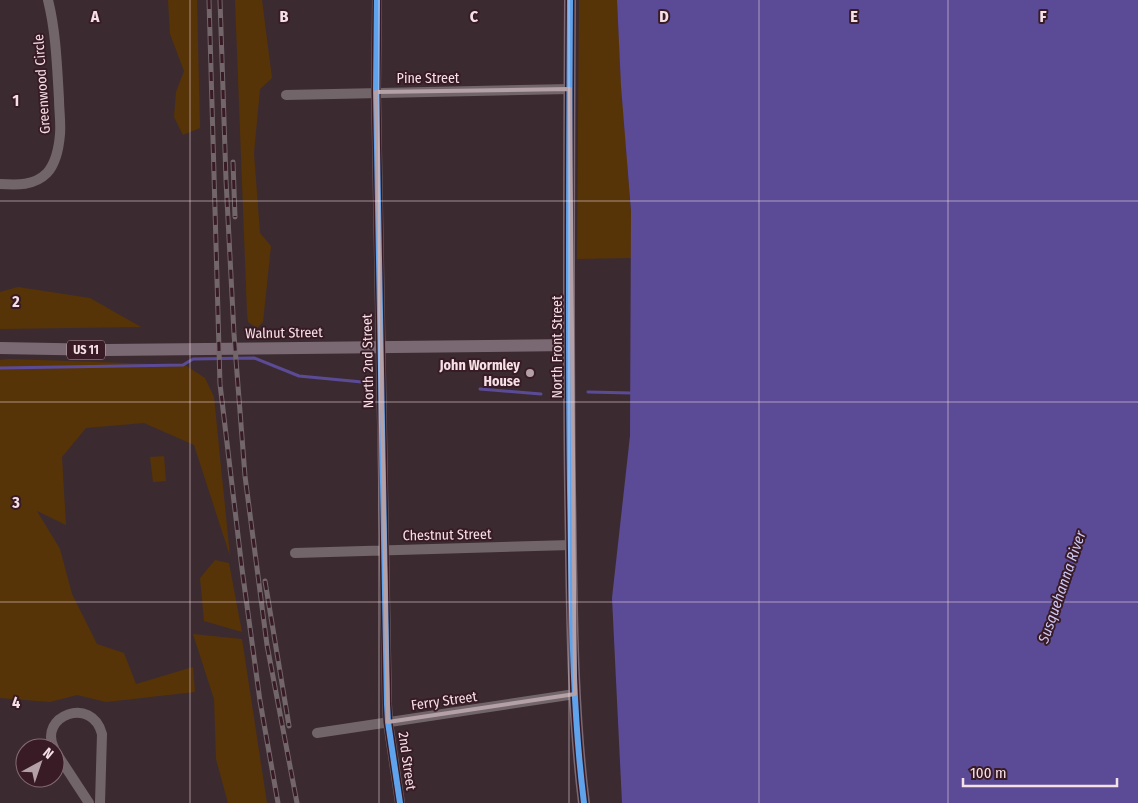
<svg xmlns="http://www.w3.org/2000/svg" width="1138" height="803" font-family="'Fira Sans Condensed',sans-serif">
<style>
.green{fill:#573407}
.water{fill:#5b4b96}
.lines{fill:none;stroke-linecap:round;stroke-linejoin:round}
.stream{stroke:#5b4b96;stroke-width:3}
.minor{stroke:#726569;stroke-width:10}
.major{stroke:#7a6972;stroke-width:12}
.rail-casing{stroke:#72666a;stroke-width:5}
.rail{stroke:#381b25;stroke-width:3;stroke-dasharray:9;stroke-linecap:butt}
.cycleway-casing{stroke:#381b25;stroke-width:9}
.cycleway{stroke:#60a3ed;stroke-width:6}
.marked{fill:none;stroke:#b4a1a7;stroke-width:4;stroke-linejoin:round}
.grid{fill:none;stroke:#f5e0e6;stroke-width:1;stroke-opacity:0.55}
.poi-dot{fill:#b4a1a7;stroke:#381b25;stroke-width:2}
.labels{text-anchor:middle;dominant-baseline:central;stroke-width:4;stroke-linejoin:round;paint-order:stroke}
.shield{fill:#381b25;stroke:#bca5ac;stroke-width:1}
.shield-label{font-size:12px;font-weight:bold;fill:#f5e0e6}
.street-label{font-size:14px;fill:#f5e0e6;stroke:#381b25}
.poi-label{font-size:14px;font-weight:bold;fill:#f5e0e6;stroke:#381b25;text-anchor:end}
.water-label{font-size:15px;font-style:italic;fill:#cdc8f6;stroke:#381b25}
.grid-label{font-size:16px;text-anchor:middle;font-weight:bold;fill:#f5e0e6;stroke:#381b25;stroke-width:4;stroke-linejoin:round;paint-order:stroke}
</style>
<rect width="100%" height="100%" fill="#3b2b31"/>
<!-- green -->
<path class="green" d="M168,0H197L200,128L183,135L174,117L176,92L184,71L170,34Z
M235,0H262L272,78L260,89L254,153L260,233L271,246L263,322L257,328L248,322L247,313Z
M579,0H617L621,79L631,213V258L577,259Z
M18,287L90,298L141,327L0,329V292Z
M9,359L185,365L205,378L214,397L230,556L194,445L144,423L86,428L62,457L66,525L37,511L60,549L72,594L97,644L124,653L136,684L193,667L195,692L106,702L77,695L50,702L0,698V360Z
M164,456L166,481L153,482L150,457Z
M215,560L229,563L242,632L204,621L200,578Z
M193,634L242,639L267,803H228L216,759L214,699Z"/>
<!-- water -->
<path class="water" d="M617,0H1138V803H622L612,598L630,436L631,211L621,86Z"/>
<g class="lines">
<!-- stream -->
<path class="stream" d="M0,368L183,365L193,359L254,358L299,376L362,382
M480,389L541,394
M588,392L632,393"/>
<!-- minor -->
<path class="minor" d="M377,0L376,92L387,704L388,722L400,803
M286,95L570,89
M0,184C17,185 34,186 47,173C56,163 59,147 60,134C61,122 59,110 59,99C57,66 56,32 48,0
M295,553L571,545
M317,733L575,694
M54,748C38,716 92,695 102,734L100,803
M55,751L89,803"/>
<!-- major -->
<path class="major" d="M570,0C569,163 568,326 570,489C572,593 571,699 584,803
M0,348L107,350L569,345"/>
<defs>
<path id="rail" d="M209,0L220,384L242,569L260,701L278,803
M220,0L226,180L234,334L245,476L267,645L297,803
M233,162L235,217
M265,581L289,726"/>
</defs>
<!-- rail casing -->
<use href="#rail" class="rail-casing"/>
<!-- rail -->
<use href="#rail" class="rail"/>
<defs>
<path id="cycleway" d="M377,0L376,92L387,704L388,722L400,803
M570,0C569,163 568,326 570,489C572,593 571,699 584,803"/>
</defs>
<!-- cycleway casing -->
<use href="#cycleway" class="cycleway-casing"/>
<!-- cycleway -->
<use href="#cycleway" class="cycleway"/>
</g>
<!-- marked area -->
<path class="marked" d="M570,89L575,694L388,722L376,92Z"/>
<!-- grid -->
<path class="grid" d="M190,0V803M379,0V803M569,0V803M759,0V803M948,0V803M0,201H1138M0,402H1138M0,602H1138"/>
<!-- markers -->
<circle class="poi-dot" cx="530" cy="373" r="5"/>
<g class="labels">
<!-- shield labels -->
<rect class="shield" x="67" y="340.5" width="38" height="19" rx="4"/>
<g class="shield-label">
<text x="86" y="350">US 11</text>
</g>
<!-- street labels -->
<g class="street-label">
<text x="428" y="78">Pine Street</text>
<text transform="translate(42 84) rotate(-94)">Greenwood Circle</text>
<text transform="translate(284 333) rotate(-1)">Walnut Street</text>
<text transform="translate(557 347) rotate(-90)">North Front Street</text>
<text transform="translate(368 361) rotate(-91)">North 2nd Street</text>
<text transform="translate(447 535) rotate(-1)">Chestnut Street</text>
<text transform="translate(444 701) rotate(-8)">Ferry Street</text>
<text transform="translate(407 761) rotate(82)">2nd Street</text>
</g>
<!-- poi labels -->
<g class="poi-label">
<text x="520" y="365">John Wormley<tspan x="520" dy="16">House</tspan></text>
</g>
<!-- water labels -->
<g class="water-label">
<text transform="translate(1062 587) rotate(-71)">Susquehanna River</text>
</g>
</g>
<g class="grid-label">
<text x="95" y="22">A</text>
<text x="284" y="22">B</text>
<text x="474" y="22">C</text>
<text x="664" y="22">D</text>
<text x="854" y="22">E</text>
<text x="1043" y="22">F</text>
<text x="16" y="106">1</text>
<text x="16" y="307">2</text>
<text x="16" y="508">3</text>
<text x="16" y="708">4</text>
</g>
<!-- north arrow -->
<g transform="translate(40 763) rotate(40)"><circle r="24" fill="#381b25" stroke="#846a72"/>
<path d="M0-4L9 19L0 12L-9 19Z" fill="#b4a1a7"/>
<text y="-8" font-size="14" font-weight="bold" text-anchor="middle" fill="#f5e0e6">N</text>
</g>
<!-- scale -->
<path d="M963 778v8h154v-8" fill="none" stroke="#f5e0e6" stroke-width="2.5"/>
<text x="970" y="778" font-size="15" fill="#f5e0e6" stroke="#381b25" stroke-width="4" paint-order="stroke">100 m</text>
</svg>
